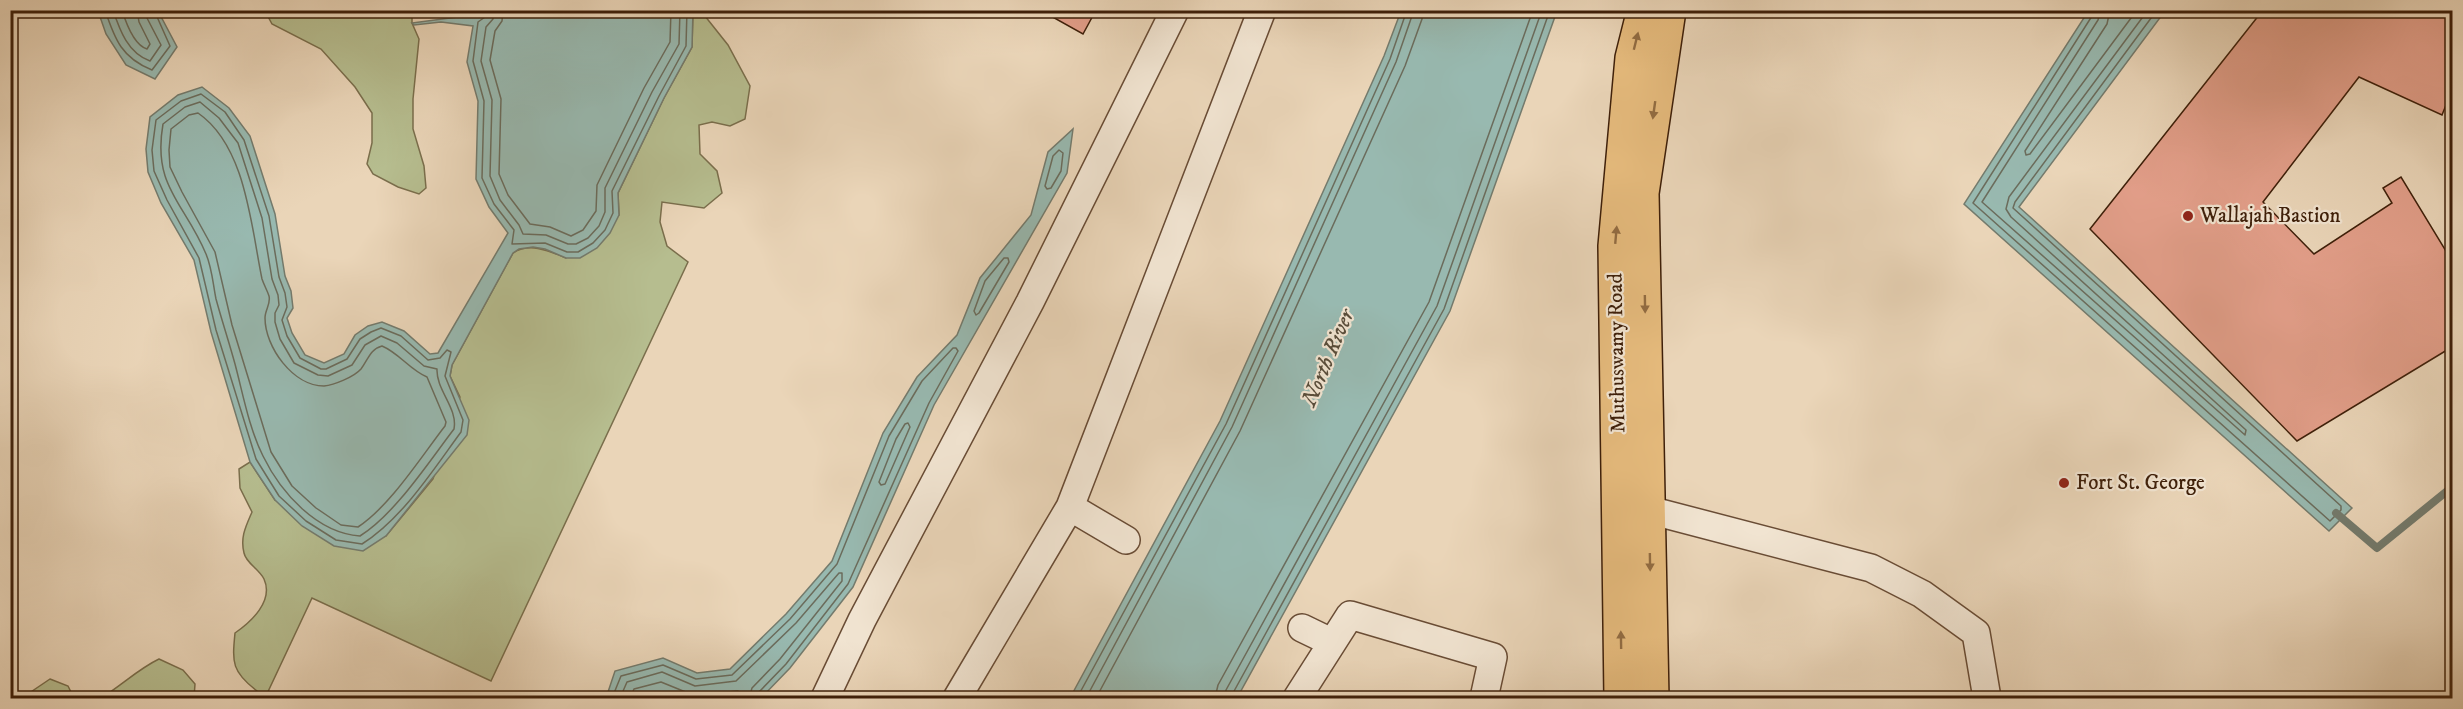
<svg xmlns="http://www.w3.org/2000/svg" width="2463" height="709" font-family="'IM FELL DW Pica',serif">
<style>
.green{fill:#b6bd8f;stroke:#7a6e4c;stroke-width:1.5}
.water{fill:#98b9b0;stroke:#747b6d;stroke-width:1.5}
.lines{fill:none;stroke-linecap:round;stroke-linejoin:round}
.shore{stroke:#6b6c5c;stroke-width:1.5}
.stream{stroke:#747b6d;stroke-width:8}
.building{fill:#e29e89;stroke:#3e1f09;stroke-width:1.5}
.minor-casing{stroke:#694c35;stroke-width:30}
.major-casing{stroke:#3e1f09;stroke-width:36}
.minor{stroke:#f1e4d1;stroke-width:27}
.major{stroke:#e5ba7c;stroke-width:33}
.oneway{fill:#926c42}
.poi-dot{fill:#8f2418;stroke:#f1e4d1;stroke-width:2}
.labels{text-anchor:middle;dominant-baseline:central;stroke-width:4.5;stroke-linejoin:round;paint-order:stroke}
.poi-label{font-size:21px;fill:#3e1f09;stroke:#f1e4d1;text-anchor:start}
.street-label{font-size:21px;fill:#3e1f09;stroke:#f1e4d1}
.water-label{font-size:22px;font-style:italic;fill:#594d3b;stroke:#f1e4d1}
</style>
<rect width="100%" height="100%" fill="#ead5b8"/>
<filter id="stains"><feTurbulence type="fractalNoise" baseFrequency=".00333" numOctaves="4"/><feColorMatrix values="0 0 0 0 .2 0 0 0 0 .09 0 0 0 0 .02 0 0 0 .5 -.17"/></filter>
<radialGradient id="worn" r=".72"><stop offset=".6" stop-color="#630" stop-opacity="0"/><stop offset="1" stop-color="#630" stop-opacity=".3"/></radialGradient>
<!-- green -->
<path class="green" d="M265,11H412V23L419,39L413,99V129L424,166L426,188L419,194L398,187L373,174L367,164L372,143V113L355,87L321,49L272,24Z
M693,11H701L728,45L750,86L745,119L730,126L712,122L699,125L700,154L717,171L722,193L704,208L662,202L660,222L667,246L688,262L491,681L312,598L265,698H249L257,691C232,672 232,663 235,633C251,622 274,601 264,579C259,569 246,563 244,553C240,537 246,526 252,512L240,488L239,469L250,462L275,500L386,536L433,479L460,397L450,376L452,365L513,253C530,242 549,251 566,258L619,215L618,193L664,98L692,47Z
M159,659L183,670L195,684L194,698H101C121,686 138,669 159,659Z
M50,679L68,686L74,698H22Z"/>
<!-- water -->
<path class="water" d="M482,10L693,11L692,47L664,98L618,193L619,215L610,233L597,248L580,258H566L545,249L533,247L519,249L513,253L452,365L450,376L469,420L467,435L386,536L363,551L334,546L302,526L275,500L250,462L211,332L194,260L161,203L148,172L146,149L150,117L178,95L202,87L229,108L250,136L275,214L285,276L291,291L293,308L287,318L292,333L305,355L324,363L344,354L355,335L368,326L382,322L404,331L430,354L438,353L508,233L489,207L476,179L478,101L467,62L473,26L441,22L414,25L412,23L480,14Z
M2089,10L2165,11L2019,207L2352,508L2329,531L1964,204Z
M98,11H158L177,47L155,79L126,65L106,34Z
M1401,11H1557L1450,311L1237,698H1070L1220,421L1384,56Z
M1073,129L1067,173L934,405L853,587L790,668L761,698H606L615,671L663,658L697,673L730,669L786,614L832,561L883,433L917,377L957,335L980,278L1031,215L1048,152Z"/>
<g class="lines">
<!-- shore -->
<path class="shore" d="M105,10C115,40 122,58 152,70L170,46L154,10
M113,10C120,31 128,53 150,61L161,45L147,18L146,10
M122,10C126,23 134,45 147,49L150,44L139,22L137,10
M487,10L485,17L478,22L473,61L484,101L482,178L494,204L514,230L512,244L545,243L567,252H578L593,243L605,230L613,213L612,191L659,96L686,46L687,10
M494,10L493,19L486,27L481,61L492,100L490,176L500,200L519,225L523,234L546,235L568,244H576L588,238L599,226L605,212V188L652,92L679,44L680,10
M503,10L502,21L495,31L490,60L501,99L499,174L508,195L530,224L550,227L571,236L583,230L596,211L597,185L644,88L670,42L671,10
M2093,10L2092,16L1973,203L2330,521L2341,510V506L2013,208L2015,202L2157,10
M2101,10L2098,20L1982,202L2245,435L2246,430L2011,217L2006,209L2009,197L2148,10
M2110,10L2107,24L2025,151L2026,155L2030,154L2137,10
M201,94L225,112L244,140L269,216L279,277L285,293L287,307L282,320L287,336L300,358L321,369H326L347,359L360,339L371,332L381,328L401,336L428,360L440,358L447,350L451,352L445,376L463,420L461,432C433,470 402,519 362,544L336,540L306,521L279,496L256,459L216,330L199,258L167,200L154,171L152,150L156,120L181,101Z
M200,102L219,118L238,143L262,218L272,279L278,295L279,305L275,313V322L280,339L294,363L318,375L328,376L352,365L365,345L381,336L397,343L424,366L437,369C436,390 458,408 454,429C428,463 395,514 360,536C317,533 281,493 263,456C249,428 243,394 235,364C229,342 222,321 216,299C213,284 212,268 206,254C185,203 152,187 163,124L185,107Z
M198,113C246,146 251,226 262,279C264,285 267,290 269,296C271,304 265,310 265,318C265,347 293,386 324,386C334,385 354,377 361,369C368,360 370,349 382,346C399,353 410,370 427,377L446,422L445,426C421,457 390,506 358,527L341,525L316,508L292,486L271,452L232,325L215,252L182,192L170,167L169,150L171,129L189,115Z
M1059,150L1063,153L1061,171L1051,188L1047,189L1045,186L1053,156Z
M1004,258H1008L1009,262L979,313L976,315L974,311L985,281Z
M908,423L910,427L885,484L881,485L879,482L896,439L905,424Z
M612,698L621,676L663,665L696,679L732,675L790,619L837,564L889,436L922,381L953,348H956L958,351L929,403L848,584L786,664L759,692L757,698
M620,698L627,682L662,672L695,686L736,681L796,623L839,573H842V581L780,659L752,688L749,698
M630,698L634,689L661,682L693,695L738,691L740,698
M1077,698L1226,424L1390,59L1407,10
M1086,698L1232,427L1396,62L1414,10
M1096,698L1240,431L1405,66L1422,19L1423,10
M1215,698L1218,685L1429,302L1533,10
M1225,698L1226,690L1437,306L1542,10
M1232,698L1233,693L1444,309L1550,10"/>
<!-- stream -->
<path class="stream" d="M2336,513L2377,548L2452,487"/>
</g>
<!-- building -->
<path class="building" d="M1040,10H1096L1083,34Z
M2263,10H2452V90L2442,115L2359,77L2263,202L2314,254L2392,203L2383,188L2401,177L2452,261V347L2297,441L2090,229Z"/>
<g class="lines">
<defs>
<path id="minor" d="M1070,507L1126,540
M1649,510L1871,568L1922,594L1976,633L1987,698
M1302,628L1331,642
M825,698L862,620L1030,302L1175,10
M957,698L1070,507L1262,10
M1297,698L1350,615L1493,657L1484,698"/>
<path id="major" d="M1621,698L1615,246L1632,58L1644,10
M1652,698L1642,193L1669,10"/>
</defs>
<!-- minor casing -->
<use href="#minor" class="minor-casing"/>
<!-- major casing -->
<use href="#major" class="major-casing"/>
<!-- minor -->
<use href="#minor" class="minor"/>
<!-- major -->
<use href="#major" class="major"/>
</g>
<!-- one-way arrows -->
<defs><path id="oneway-solid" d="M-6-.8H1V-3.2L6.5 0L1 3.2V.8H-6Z" transform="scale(1.5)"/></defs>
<g class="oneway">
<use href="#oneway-solid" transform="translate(1636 41) rotate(-76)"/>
<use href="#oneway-solid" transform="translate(1654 110) rotate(98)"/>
<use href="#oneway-solid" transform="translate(1616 235) rotate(-85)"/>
<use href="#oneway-solid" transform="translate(1645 304) rotate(89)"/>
<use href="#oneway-solid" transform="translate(1650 562) rotate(89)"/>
<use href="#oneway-solid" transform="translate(1621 640) rotate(-91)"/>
</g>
<!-- markers -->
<g class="poi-dot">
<circle cx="2188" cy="216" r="6"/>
<circle cx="2064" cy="483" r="6"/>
</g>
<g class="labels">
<!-- poi labels -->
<g class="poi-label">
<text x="2200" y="216">Wallajah Bastion</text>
<text x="2076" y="483">Fort St. George</text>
</g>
<!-- street labels -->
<g class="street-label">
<text transform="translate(1617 353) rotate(-91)">Muthuswamy Road</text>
</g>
<!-- water labels -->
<g class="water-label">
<text transform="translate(1328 358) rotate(-67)">North River</text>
</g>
</g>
<!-- margin -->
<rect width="2463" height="709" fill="none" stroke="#ead5b8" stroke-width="36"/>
<rect x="12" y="12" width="2439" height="685" fill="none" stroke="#3e1f09" stroke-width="3"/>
<rect x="18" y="18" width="2427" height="673" fill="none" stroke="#3e1f09" stroke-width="1.5"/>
<rect width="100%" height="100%" filter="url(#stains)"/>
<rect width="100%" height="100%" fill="url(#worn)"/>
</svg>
